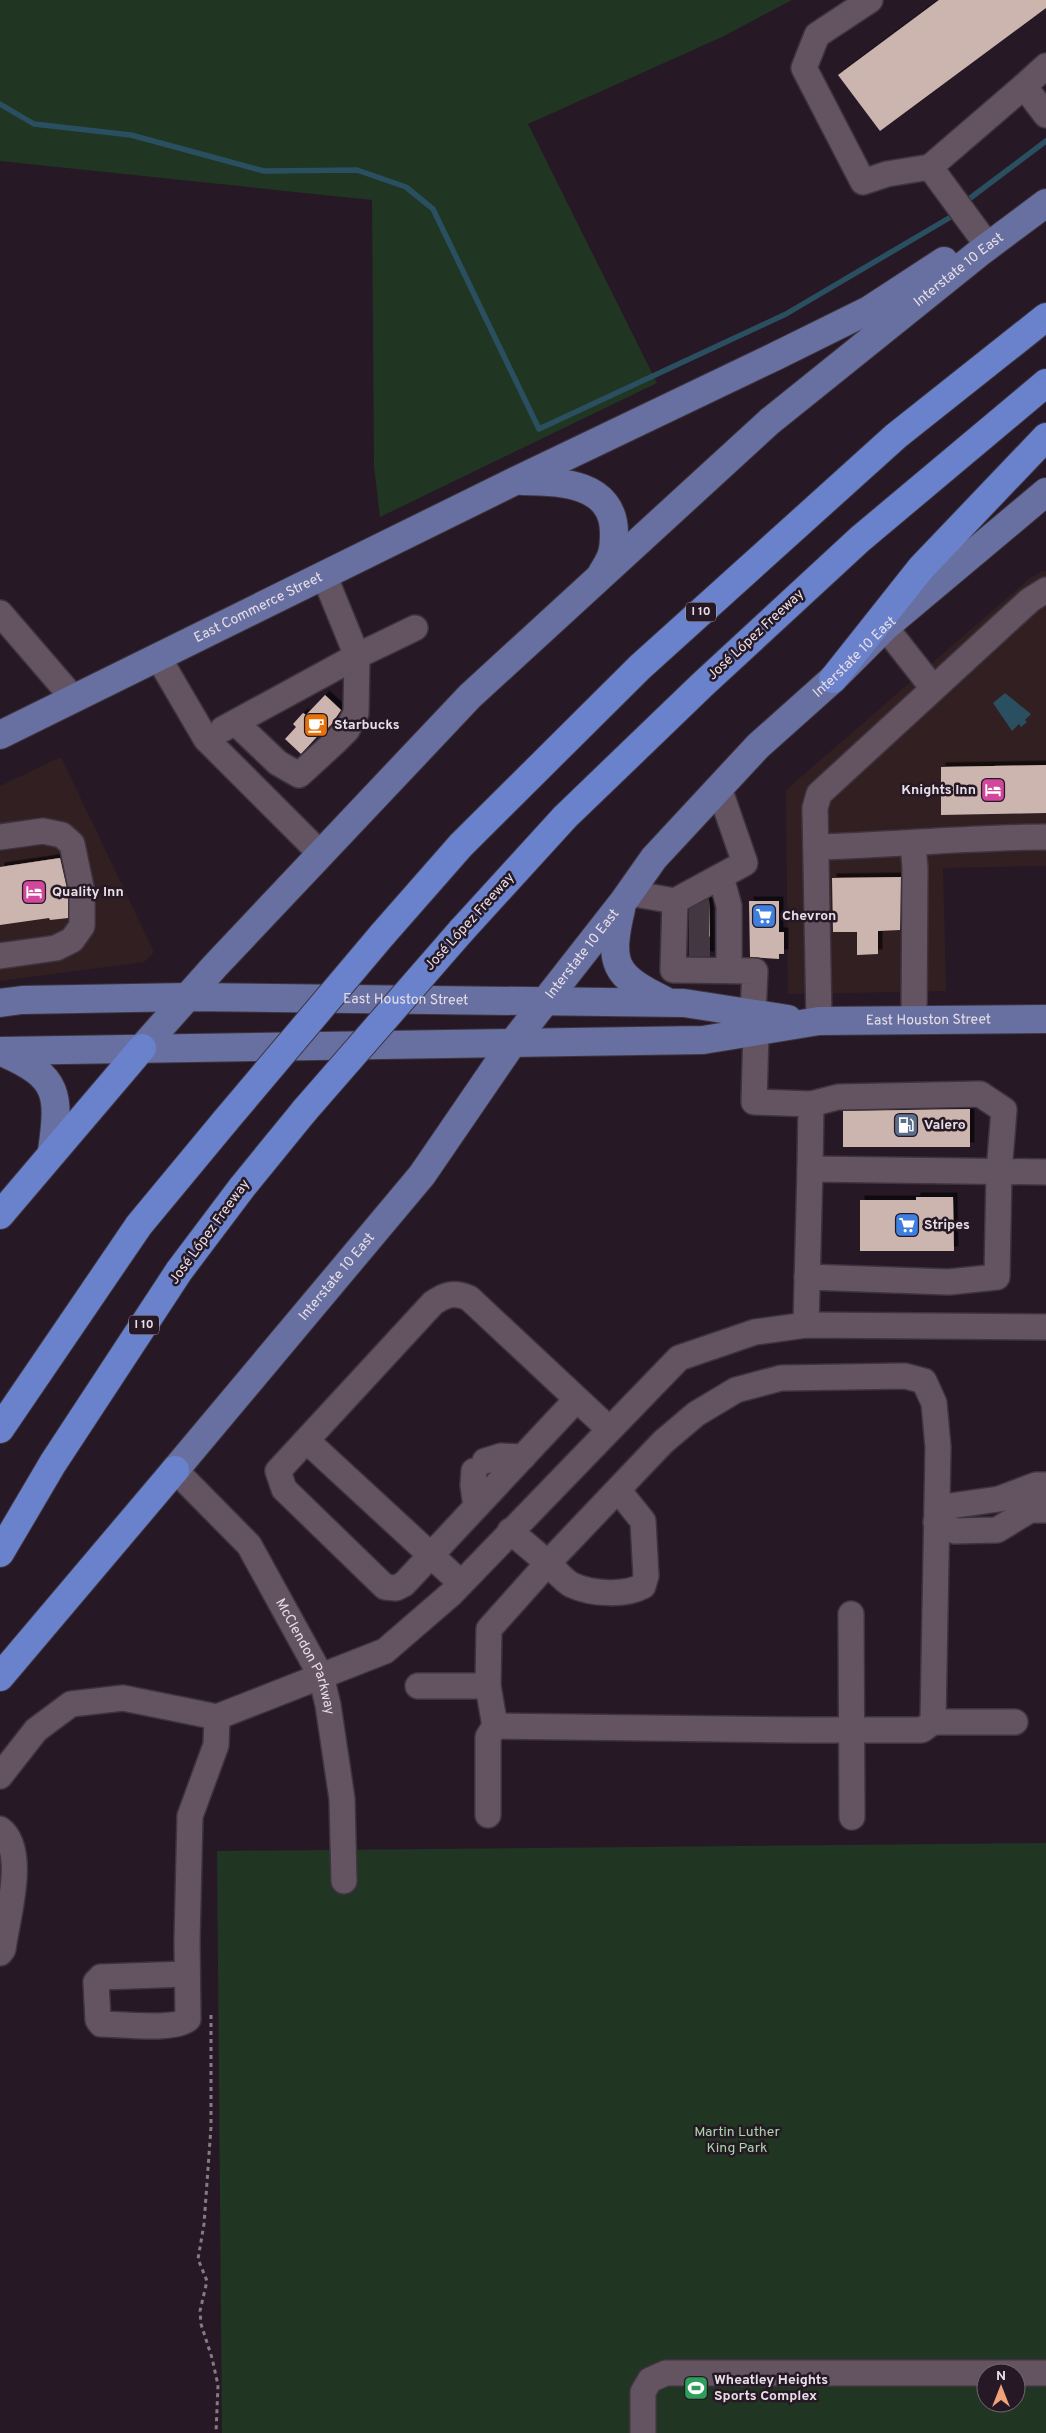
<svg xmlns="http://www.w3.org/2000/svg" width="1046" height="2433" font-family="Overpass,sans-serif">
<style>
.commercial{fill:#321f21}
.green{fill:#203522;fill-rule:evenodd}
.water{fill:#294f60}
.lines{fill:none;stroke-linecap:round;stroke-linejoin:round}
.stream{stroke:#294f60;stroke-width:5.5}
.building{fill:#cdb5af;filter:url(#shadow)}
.minor-tunnel{stroke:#433742;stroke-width:25;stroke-dasharray:25 12;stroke-linecap:butt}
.minor-casing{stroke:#3e343e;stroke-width:28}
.major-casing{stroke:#3e343e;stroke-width:30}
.highway-casing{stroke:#3e343e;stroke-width:30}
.path{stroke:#867b85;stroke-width:3;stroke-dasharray:4 4;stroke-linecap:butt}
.minor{stroke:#645462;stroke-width:25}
.major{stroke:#6770a1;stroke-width:28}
.highway{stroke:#6982cb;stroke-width:28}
.highway-bridge-casing{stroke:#3e343e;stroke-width:30;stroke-linecap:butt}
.highway-bridge{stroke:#6982cb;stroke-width:28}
.labels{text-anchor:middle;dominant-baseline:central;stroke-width:5;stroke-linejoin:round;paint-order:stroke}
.shield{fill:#261925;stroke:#ada3ac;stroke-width:1}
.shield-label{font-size:12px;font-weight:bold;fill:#e7dee6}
.street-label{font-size:14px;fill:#e7dee6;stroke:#261925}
.poi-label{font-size:14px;font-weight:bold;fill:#e7dee6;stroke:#261925;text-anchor:start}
.park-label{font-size:14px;fill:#a7d8a9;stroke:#261925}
</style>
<defs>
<filter id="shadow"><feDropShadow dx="4.5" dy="-4.5" stdDeviation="0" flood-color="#0009"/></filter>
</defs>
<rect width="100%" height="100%" fill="#261925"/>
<!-- commercial -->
<path class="commercial" d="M1042,571H1046V866L943,868L946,991L788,994L786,790L1030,578Z
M61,757L154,952L144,962L0,981V786Z"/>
<!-- green -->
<path class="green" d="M0,0H792L722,37L528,124L657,383L380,517L374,466L372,200L0,161Z
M1046,1843V2433H222L217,1851ZM986,2373H1016V2403H986Z"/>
<!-- water -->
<path class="water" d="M1005,693L1031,714L1025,720L1027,722L1021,727L1019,724L1012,731L993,703Z"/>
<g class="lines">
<!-- stream -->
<path class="stream" d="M0,104L34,124L131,135L264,171L357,170L406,187L433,209L539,429L786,314L949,218
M969,199L1046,141"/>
</g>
<!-- building -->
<path class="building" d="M939,0H1046V8L880,131L838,75Z
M325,695L341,710L331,725L327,729L325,728L301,754L285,739L296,727L293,724L303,713L306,715Z
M1046,765V813L941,815V767Z
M60,858L68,893V918L50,920L49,918L0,925V867Z
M901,877L900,930L878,931V954L857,955V932H833L832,878Z
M706,901H709L710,956H689V910Z
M749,901H779V932H784V954H779V959L750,957Z
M970,1109V1147H843V1111Z
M916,1197H953L954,1251H860V1200H916Z"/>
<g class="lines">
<!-- minor-tunnel -->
<path class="minor-tunnel" d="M689,907H709
M689,927H709
M689,949H710"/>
<defs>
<g id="minor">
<path d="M870,0L817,35L804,68L863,182L887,174L930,167L988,246"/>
<path d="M1046,66L1024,86L1046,115"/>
<path d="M930,167L1024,86"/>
<path d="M0,613L74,699"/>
<path d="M885,627L933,688"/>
<path d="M158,657L206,739L321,854"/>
<path d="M236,723L278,763L299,775L335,742L347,730L356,713L357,656L324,575"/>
<path d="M223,729L357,656L415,628"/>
<path d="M0,837L43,831L62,835L72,844L82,892V926L72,940L56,948L0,956"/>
<path d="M913,844L915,868L914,1019"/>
<path d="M816,847C893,845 969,837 1046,837"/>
<path d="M721,877L729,906V970"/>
<path d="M629,893L675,901L745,863L719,788"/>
<path d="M675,901L673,970L755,971L753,1013"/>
<path d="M819,1021L815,808L819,794L1030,600L1046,590"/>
<path d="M756,1031L754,1102L811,1104L810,1169L1046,1172"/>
<path d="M807,1277L949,1282L997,1277L999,1172L1004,1110L980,1094L838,1097L811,1104"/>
<path d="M806,1325L810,1169"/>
<path d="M577,1399L404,1584L396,1588L385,1587L284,1489L278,1471L433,1303C446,1294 454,1292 469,1298L609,1429"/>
<path d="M307,1441L461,1583"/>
<path d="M485,1461L501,1456L523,1457"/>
<path id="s1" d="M175,1470L249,1545L321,1676L328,1705L342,1799L344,1881"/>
<path d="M474,1471L473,1485L476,1507"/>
<path d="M1046,1485H1036L999,1499L950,1506L936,1522L955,1531L997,1530L1030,1510H1046"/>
<path d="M510,1531L548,1563L489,1629L488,1686L495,1726L803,1730H922L933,1722L938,1447L934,1403L924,1381L905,1376L781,1378L736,1390L696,1414L663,1442L548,1563C555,1570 564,1581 572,1585C591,1594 625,1596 643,1586L646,1576L643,1521L618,1490"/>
<path d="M851,1614L852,1817"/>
<path d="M418,1686H488"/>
<path d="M933,1722H1015"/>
<path d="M0,1776L36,1730L71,1704L123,1698L217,1717L385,1651L451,1594L679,1358L755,1332L806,1325L1046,1327"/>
<path d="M488,1815V1737L495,1726"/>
<path d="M0,1829C28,1850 7,1918 3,1949L0,1953"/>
<path d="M187,1974L101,1977L96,1982L98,2020L101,2024C120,2024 175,2031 188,2019L187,1941L190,1816L216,1745L217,1717"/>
<path d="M643,2433V2392L650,2380L666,2373H1046"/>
</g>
<g id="major">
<path d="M522,481C560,481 614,483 614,533C614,552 612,557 602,573"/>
<path id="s2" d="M0,735L515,481L776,356L869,310L944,261"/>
<path d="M621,909C608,964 614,976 664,1000"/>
<path id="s3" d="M0,1003L22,1000L188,997L684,1003L788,1019"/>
<path id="s4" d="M142,1048L215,966L470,696L770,421L979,253L1046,203"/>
<path id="s5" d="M0,1051L703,1040L819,1021L1046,1019"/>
<path d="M4,1053C59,1077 60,1094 52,1151"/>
<path id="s6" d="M175,1470L422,1175L511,1045L623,902L654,858L758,746L833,679L885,627L1046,492"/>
</g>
<path id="highway" d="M833,679L921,568L1046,437
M461,931L565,817L702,685L860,539L1046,383
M382,935L461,845L640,667L896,436L1046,317
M0,1215L142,1048
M0,1429L139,1225L226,1120
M0,1553L53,1463L179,1271L243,1186L305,1110
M0,1677L175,1470"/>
</defs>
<!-- minor casing -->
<use href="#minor" class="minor-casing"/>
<!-- major casing -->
<use href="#major" class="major-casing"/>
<!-- highway casing -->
<use href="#highway" class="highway-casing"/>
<!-- path -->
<path class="path" d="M211,2015V2127L204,2224L198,2259L207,2281L200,2311L201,2324L212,2358L218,2385L216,2433"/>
<!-- minor -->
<use href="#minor" class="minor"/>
<!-- major -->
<use href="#major" class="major"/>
<!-- highway -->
<use href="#highway" class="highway"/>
<defs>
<path id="highway-bridge" d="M305,1110L461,931
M226,1120L382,935"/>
</defs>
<!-- highway-bridge casing -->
<use href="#highway-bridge" class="highway-bridge-casing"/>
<!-- highway-bridge -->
<use href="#highway-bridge" class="highway-bridge"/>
</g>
<!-- icons -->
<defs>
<symbol id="cafe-square" viewBox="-11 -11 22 22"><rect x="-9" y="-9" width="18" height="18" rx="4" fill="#e8710a" stroke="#261925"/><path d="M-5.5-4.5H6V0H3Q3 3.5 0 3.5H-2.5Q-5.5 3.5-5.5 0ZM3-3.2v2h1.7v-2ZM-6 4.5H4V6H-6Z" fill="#fff"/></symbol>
<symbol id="hotel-square" viewBox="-11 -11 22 22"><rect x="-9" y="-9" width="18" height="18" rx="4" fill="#d1479c" stroke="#261925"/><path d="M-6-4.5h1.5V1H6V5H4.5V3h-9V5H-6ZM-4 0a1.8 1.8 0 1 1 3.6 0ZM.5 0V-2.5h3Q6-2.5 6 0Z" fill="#fff"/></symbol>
<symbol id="supermarket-square" viewBox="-11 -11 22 22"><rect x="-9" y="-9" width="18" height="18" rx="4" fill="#3f7fe0" stroke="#261925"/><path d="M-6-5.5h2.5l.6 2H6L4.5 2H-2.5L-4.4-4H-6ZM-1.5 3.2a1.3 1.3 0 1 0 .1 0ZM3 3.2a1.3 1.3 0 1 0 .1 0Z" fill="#fff"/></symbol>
<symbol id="fuel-square" viewBox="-11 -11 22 22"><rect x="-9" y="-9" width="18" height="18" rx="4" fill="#5c6f8a" stroke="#261925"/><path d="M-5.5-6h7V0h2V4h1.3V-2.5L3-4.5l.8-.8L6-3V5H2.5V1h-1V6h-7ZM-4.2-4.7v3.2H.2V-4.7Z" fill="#fff"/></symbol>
<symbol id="stadium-square" viewBox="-11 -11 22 22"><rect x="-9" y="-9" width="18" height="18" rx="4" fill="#2e9e5b" stroke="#261925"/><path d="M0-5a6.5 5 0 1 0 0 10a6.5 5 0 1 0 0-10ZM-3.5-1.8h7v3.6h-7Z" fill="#fff"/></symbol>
</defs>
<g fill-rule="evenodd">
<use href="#cafe-square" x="302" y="711" width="28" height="28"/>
<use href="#hotel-square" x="979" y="776" width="28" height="28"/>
<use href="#hotel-square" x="20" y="878" width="28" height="28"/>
<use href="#supermarket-square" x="750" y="902" width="28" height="28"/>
<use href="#fuel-square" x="892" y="1111" width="28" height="28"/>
<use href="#supermarket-square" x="893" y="1211" width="28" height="28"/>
<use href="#stadium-square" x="682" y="2374" width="28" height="28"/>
</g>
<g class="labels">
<!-- shield labels -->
<g class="shield">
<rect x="686" y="602.5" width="30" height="19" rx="4"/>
<rect x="129" y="1315.5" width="30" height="19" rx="4"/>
</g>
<g class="shield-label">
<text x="701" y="612">I 10</text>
<text x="144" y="1325">I 10</text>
</g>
<!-- street labels -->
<g class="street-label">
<text stroke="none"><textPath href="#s4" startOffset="1130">Interstate 10 East</textPath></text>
<text stroke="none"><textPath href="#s2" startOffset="288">East Commerce Street</textPath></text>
<text transform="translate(756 635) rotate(-43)">José López Freeway</text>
<text stroke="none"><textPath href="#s6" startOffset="1062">Interstate 10 East</textPath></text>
<text transform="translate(470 922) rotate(-48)">José López Freeway</text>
<text stroke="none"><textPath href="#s6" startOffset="658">Interstate 10 East</textPath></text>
<text stroke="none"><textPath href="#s3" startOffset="406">East Houston Street</textPath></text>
<text stroke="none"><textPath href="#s5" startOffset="930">East Houston Street</textPath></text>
<text transform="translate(210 1232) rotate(-54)">José López Freeway</text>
<text stroke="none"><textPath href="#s6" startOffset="252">Interstate 10 East</textPath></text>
<text stroke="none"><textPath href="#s1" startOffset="231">McClendon Parkway</textPath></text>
</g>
<!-- poi labels -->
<g class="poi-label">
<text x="334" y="725">Starbucks</text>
<text x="976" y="790" text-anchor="end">Knights Inn</text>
<text x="52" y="892">Quality Inn</text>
<text x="782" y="916">Chevron</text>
<text x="924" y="1125">Valero</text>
<text x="924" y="1225">Stripes</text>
<text x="714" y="2380">Wheatley Heights<tspan x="714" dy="16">Sports Complex</tspan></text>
</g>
<!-- park labels -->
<g class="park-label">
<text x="737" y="2132">Martin Luther<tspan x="737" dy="16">King Park</tspan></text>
</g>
</g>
<!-- north arrow -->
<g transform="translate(1001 2388)"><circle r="24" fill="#261925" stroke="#736872"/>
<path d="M0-4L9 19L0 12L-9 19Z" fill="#f0a279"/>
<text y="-8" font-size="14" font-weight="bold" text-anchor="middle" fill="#e7dee6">N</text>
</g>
</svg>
